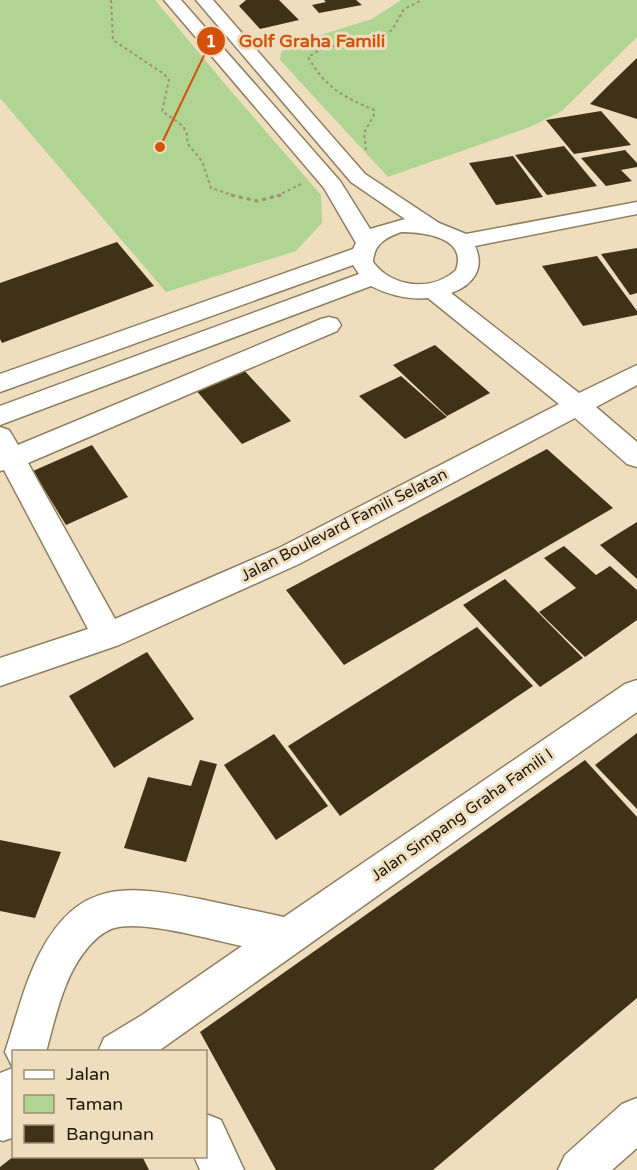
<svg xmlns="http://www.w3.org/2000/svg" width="637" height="1170" font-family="'Varela Round',sans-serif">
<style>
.green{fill:#b0d592}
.building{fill:#3f3216}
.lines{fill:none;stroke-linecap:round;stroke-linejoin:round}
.street-casing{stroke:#8e7f62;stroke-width:3}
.path-far1{stroke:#9e9179;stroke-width:2;stroke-dasharray:3 3;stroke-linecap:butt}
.path{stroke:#9e9179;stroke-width:3;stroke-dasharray:4 4;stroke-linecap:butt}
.street{fill:#fff;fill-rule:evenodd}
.labels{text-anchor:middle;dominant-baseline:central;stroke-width:6;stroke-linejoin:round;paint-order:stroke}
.street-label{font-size:16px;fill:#1d170c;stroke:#efdebe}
.leader{fill:none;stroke:#d4520c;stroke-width:2}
.callout-dot{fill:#d4520c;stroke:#efdebe;stroke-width:2}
.mark-label{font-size:18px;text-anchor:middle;font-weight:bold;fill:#fff}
.callout-label{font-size:18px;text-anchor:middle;font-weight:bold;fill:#d4520c;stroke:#efdebe;stroke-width:6;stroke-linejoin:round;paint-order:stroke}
</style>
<rect width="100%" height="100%" fill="#efdebe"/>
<!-- green -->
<path class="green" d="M0,0H155L230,90L321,195L322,223L296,251L166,292L0,98Z
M401,0H637V37L562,111L530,127L388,177L280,60L281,52L295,43L372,19Z"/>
<!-- building -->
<path class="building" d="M246,0H279L299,20L260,29L239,6Z
M324,0H356L362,5L319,13L312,5L326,2Z
M637,58V119L590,104L610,84Z
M601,111L631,145L574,154L546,120Z
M564,146L597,186L547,195L515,155Z
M625,150L637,163V167L621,170L632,181L606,186L581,158Z
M513,156L543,197L496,205L469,163Z
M117,242L154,286L2,343L0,339V283Z
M637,248V293L630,295L601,254Z
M597,256L637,311V315L583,326L542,266Z
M435,345L490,393L447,416L393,365Z
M242,368L291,421L242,444L195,389Z
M401,376L447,417L405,439L359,396Z
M92,445L128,497L66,525L33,471Z
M547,449L613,508L344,665L286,590Z
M637,522V579L600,545Z
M564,546L596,575L610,566L637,590V620L585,657L539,612L576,588L544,558Z
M505,579L583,658L540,687L463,605Z
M477,627L533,686L340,816L288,746Z
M147,652L194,719L114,768L69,696Z
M637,733V809L595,765Z
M274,734L328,806L276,840L224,765Z
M200,760L217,764L186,862L124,848L148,777L191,786Z
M585,760L637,817V998L433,1170H276L200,1032Z
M0,840L61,852L35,918L0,911Z
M14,1156H142L149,1170H0V1167Z"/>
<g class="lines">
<defs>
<path id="street" d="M164,0H181L340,181L370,229L405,219L351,182L196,0H213L365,174L439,223L466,234L637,202V214L475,246C485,268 474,285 451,293L579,393L637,365V385L596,407L637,442V467L627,464L575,418L299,564L119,645L0,686V658L88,629L4,470L0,471V427L9,430L18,445L321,319L329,317L337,319L341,325L337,331L28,463L115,619L279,548L559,404L428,298C408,300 389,295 371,286L0,425V406L359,274L353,265L0,392V374L353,249L356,243L324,188ZM401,232C423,232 468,237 456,270C432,292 392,288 373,262C374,244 385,238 401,232Z
M637,680V712L157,1052H98L104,1038L142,1015L242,946C212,940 138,918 111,929C90,938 74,965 66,985C57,1007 52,1030 46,1052H14V1137L3,1141L0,1140V1073L13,1068L5,1052C16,1019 24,984 40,953C79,879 127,885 200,899C228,905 256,911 284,917L625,684Z
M637,1098V1148L612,1170H558L565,1155L622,1104Z
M206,1114L221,1120L244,1170H200L194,1156H206Z"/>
</defs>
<!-- street casing -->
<use href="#street" class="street-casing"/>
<!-- path-far1 -->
<path class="path-far1" d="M111,0L113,40L164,74L169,80L162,111C174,121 190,125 187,143L202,161L211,188L235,196
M366,150L364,133L374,115V110C342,96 326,88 308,57L323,48L378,39L392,30L404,9L422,0
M277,196L301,184"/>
<!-- path -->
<path class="path" d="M231,195L257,201L281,195"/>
<!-- street -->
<use href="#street" class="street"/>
</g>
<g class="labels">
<!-- street labels -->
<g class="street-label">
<text transform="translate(344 525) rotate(-27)">Jalan Boulevard Famili Selatan</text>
<text transform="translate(462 815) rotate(-35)">Jalan Simpang Graha Famili I</text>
</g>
</g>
<!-- callouts -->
<path class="leader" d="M160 147L211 41"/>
<g class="callout-dot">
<circle cx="160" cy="147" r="6"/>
<circle cx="211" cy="41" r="15"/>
</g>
<g class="mark-label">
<text x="211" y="47">1</text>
</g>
<g class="callout-label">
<text x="312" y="47">Golf Graha Famili</text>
</g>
<!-- legend -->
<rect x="12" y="1050" width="195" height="108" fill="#efdebe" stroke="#9b8e77" stroke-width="1.5"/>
<rect x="24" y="1070" width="30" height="9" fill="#ffffff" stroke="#9b8e77" stroke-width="1.5"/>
<text x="66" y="1080" font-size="18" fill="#1d170c">Jalan</text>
<rect x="24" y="1095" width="30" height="18" fill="#b0d592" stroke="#9b8e77" stroke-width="1.5"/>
<text x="66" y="1110" font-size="18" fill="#1d170c">Taman</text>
<rect x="24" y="1125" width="30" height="18" fill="#3f3216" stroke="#9b8e77" stroke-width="1.5"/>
<text x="66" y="1140" font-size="18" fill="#1d170c">Bangunan</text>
</svg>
